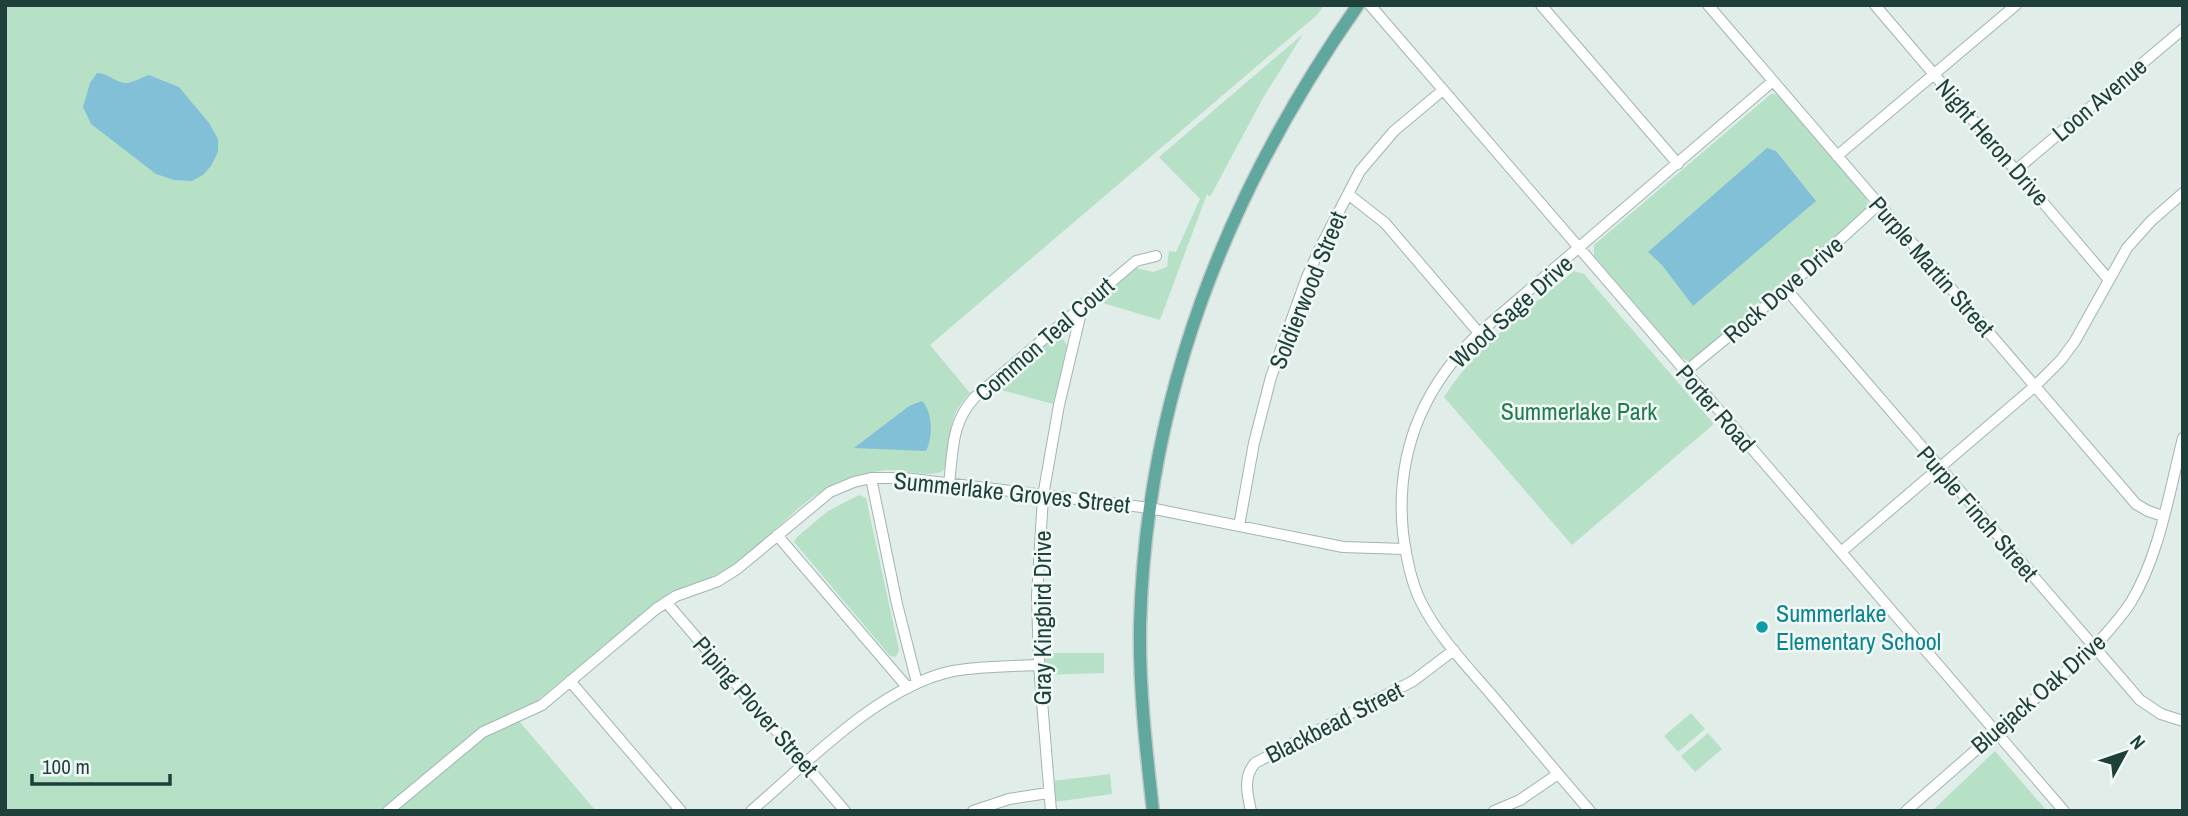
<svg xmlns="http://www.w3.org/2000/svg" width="2188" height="816" font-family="'Archivo Narrow',sans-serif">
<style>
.green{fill:#b7e1c7}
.water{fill:#82c0d8}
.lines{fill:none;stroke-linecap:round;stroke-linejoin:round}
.minor-casing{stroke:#a2b5b1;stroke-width:12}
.major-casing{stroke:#c0c9c8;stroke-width:15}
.minor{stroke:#fff;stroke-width:10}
.major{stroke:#60a79e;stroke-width:12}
.culture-dot{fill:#0f9aa8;stroke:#f1f9f6;stroke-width:2.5}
.labels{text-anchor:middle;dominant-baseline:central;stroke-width:5;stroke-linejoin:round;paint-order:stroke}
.street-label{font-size:24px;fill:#1f3f3b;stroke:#f1f9f6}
.park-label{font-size:24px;fill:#257b51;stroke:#f1f9f6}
.culture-label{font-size:24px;fill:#0d838f;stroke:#f1f9f6;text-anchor:start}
</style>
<rect width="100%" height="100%" fill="#e0ede9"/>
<!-- green -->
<path class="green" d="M5,5H1324L1317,15L930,345L970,393C943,421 954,438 944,470C934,479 902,469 887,470C872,472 855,475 841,481C796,500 768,544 727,569C704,583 678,588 655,603L508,725L519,721L596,811H5Z
M1303,34L1263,98L1210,197L1207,194L1160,320L1096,301L1136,268L1153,272L1167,267L1169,251L1176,252L1200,199L1159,157Z
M1771,94H1775L1783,100L1865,196L1869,205L1865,212L1695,359L1687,361L1679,355L1594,256V245Z
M1574,271L1584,274L1714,424L1572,545L1444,397C1476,346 1528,310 1574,271Z
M1057,337L1063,339L1067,346L1053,404L994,388L1052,338Z
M859,495L866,498L899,650L896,657L890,656L794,542L797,537L828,511Z
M1043,653H1104V673L1044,675Z
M1691,713L1705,729L1678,752L1664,736Z
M1708,733L1722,749L1695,772L1681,756Z
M1995,751L2047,811H1932Z
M1110,774L1112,794L1054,802L1052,781Z"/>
<!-- water -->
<path class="water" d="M97,73C109,73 115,83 126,83C133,83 142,77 149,75L179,87L209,123L218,139V152L211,166L203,175L192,181L174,180L156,174L91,124L83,107L90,83Z
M1767,148L1776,151L1816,201L1693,306L1662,265L1648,252Z
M922,401C933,412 933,438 926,451L854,448L909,406Z"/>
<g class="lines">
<defs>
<path id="minor" d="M1370,5L2064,811
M1541,5L1678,164
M1708,5L2136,504L2148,511L2163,516
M1875,5L2109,280
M1837,156L2016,5
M2016,170L2183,29
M1348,194L1385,223L1479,333
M1786,289L2140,700L2161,714L2183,721
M1685,372L1786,289L1879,204
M871,478L897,604L917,683
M949,484C953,450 951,423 975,397L1136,261L1156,256
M1239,526L1254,443L1271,377L1307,277L1320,248L1360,171L1394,131L1443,90
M777,535L908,688
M1841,552L2035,386L2061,360L2075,341L2127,248L2151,221L2183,193
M666,602L845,811
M570,681L681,811
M388,811L483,732L542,705L656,609L676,596L718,581L737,569L830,492L854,482L871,478H904L1150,508L1343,547L1405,549
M751,811C807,763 880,686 953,671C981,666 1010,666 1039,665
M973,811L1009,799L1048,793
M1051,811L1039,665L1037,596L1043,496L1059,405L1083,304
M1251,811C1247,793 1243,777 1255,763L1413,681L1454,650
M1494,811L1520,800L1558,774
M1590,811C1556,772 1523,732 1490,693C1465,664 1437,635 1420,600C1410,579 1406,556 1403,533C1395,454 1422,388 1479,333L1773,81
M1906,811L2093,648C2107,633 2120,619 2131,602C2160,554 2169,492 2183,438"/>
<path id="major" d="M1153,811C1146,749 1139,688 1140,626C1146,395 1227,192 1358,5"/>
</defs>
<!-- minor casing -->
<use href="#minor" class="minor-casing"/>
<!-- major casing -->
<use href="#major" class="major-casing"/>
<!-- minor -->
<use href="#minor" class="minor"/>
<!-- major -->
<use href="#major" class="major"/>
</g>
<!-- markers -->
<circle class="culture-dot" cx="1762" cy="627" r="7"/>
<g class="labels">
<!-- street labels -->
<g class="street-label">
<text transform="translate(2099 99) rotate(-40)">Loon Avenue</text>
<text transform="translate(1993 142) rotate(49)">Night Heron Drive</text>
<text transform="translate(1932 266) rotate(49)">Purple Martin Street</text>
<text transform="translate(1783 289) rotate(-41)">Rock Dove Drive</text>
<text transform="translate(1307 290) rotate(-68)">Soldierwood Street</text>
<text transform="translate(1511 311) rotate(-42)">Wood Sage Drive</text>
<text transform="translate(1044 339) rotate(-41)">Common Teal Court</text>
<text transform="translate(1716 408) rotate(49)">Porter Road</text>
<text transform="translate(1012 492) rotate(6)">Summerlake Groves Street</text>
<text transform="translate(1978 513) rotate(49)">Purple Finch Street</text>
<text transform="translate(1042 618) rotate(-90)">Gray Kingbird Drive</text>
<text transform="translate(2038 693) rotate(-41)">Bluejack Oak Drive</text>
<text transform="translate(756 706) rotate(49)">Piping Plover Street</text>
<text transform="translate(1334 722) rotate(-27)">Blackbead Street</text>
</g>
<!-- park labels -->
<g class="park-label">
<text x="1579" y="411">Summerlake Park</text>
</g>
<!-- culture labels -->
<g class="culture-label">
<text x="1776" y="613">Summerlake<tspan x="1776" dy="28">Elementary School</tspan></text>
</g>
</g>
<!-- border -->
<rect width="2188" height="816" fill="none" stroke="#1f3f3b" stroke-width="14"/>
<!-- north arrow -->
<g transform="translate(2125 753) rotate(50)" stroke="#f1f9f6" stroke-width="5" paint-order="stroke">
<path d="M0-5L12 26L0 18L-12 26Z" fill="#1f3f3b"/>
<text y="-10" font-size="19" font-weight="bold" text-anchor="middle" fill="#1f3f3b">N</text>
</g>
<!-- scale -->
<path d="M32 774v10h138v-10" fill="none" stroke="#1f3f3b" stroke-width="3.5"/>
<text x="42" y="774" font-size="21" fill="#1f3f3b" stroke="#f1f9f6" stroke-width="5" paint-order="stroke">100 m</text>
</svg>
